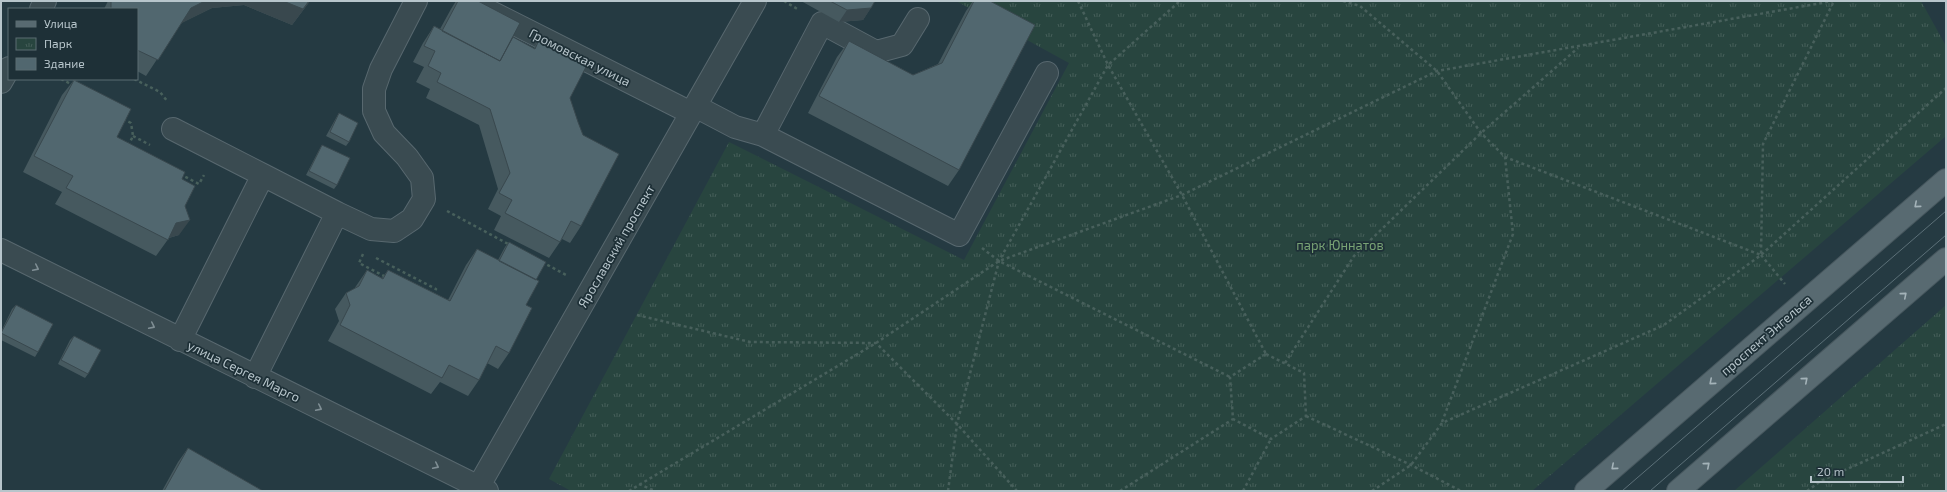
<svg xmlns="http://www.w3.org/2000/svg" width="1947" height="492" font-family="'Exo 2',sans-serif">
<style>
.park{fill:url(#park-tufts)}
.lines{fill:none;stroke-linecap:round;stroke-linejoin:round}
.minor-casing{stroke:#58686f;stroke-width:24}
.major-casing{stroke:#47575e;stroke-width:24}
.path{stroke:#48605c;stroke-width:2.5;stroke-dasharray:3 3;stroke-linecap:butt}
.minor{stroke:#3a4b51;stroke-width:22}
.major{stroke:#586a71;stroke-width:22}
.tram{stroke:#5c7078;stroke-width:1}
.wall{fill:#46595f}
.shaded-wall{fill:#39484e}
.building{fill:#51676f;stroke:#39484e}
.oneway{stroke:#a4b3b9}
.oneway2{stroke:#7f8e94}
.labels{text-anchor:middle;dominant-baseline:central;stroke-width:3.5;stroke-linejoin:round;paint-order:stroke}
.street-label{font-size:13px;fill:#b7c5cb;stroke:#1e3037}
.park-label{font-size:13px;fill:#78a274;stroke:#1e3037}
</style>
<defs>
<pattern id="park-tufts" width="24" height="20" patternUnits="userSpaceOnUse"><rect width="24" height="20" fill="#28453f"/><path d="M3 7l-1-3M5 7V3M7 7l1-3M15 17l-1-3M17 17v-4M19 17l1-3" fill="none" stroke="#455e59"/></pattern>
</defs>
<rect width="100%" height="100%" fill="#253a42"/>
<!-- park -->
<path class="park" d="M956,1H1921L1946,46V136L1532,491H571L549,479L729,142L964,260L1069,63Z
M1946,305V491H1734Z"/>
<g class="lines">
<defs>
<path id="minor" d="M469,1L691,113
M41,9L45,1
M1,82L9,68
M695,106L735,127L763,135L959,235L1047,73
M173,129L263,175L180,340
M763,135L822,23L876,52L902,45L918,19
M263,175L337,213
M1,250L487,491
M255,377L337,213L371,229L394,231L412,219L424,199L422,178L407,157L384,133L374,111V89L381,69L416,1
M476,491L755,1"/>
<path id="major" d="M1586,491L1946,180
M1678,491L1946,259"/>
</defs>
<!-- minor casing -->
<use href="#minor" class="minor-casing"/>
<!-- major casing -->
<use href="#major" class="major-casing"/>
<!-- path -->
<path class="path" d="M784,1L799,10
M1078,1L1108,65L1182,195L1266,354
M1343,1L1360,6L1437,71L1481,133L1505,157L1761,255L1763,144L1834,1
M61,79L73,85
M134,79L160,92L168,102
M123,119L131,123L133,136L128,146
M133,136L150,145
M180,174L199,184L204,175
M447,211L510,245
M982,248L999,261L1230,377
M363,254L359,263L386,277
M1761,255L1785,284
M376,258L436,289L433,296
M542,262L568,276
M637,315L750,342L876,343L957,424L1017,491
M1266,354L1304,373L1306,416L1271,439L1233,419L1230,377Z
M1285,363L1354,256L1481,133L1578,48
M1306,416L1411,465L1461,491
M1442,422L1513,234L1505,157
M639,484L655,491
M629,491L876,343L999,261L1182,195L1437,71L1833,1
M948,491L957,424L999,261L1108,65L1180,1
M1120,491L1233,419
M1243,491L1271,439
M1372,491L1411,465L1442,423L1664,325L1761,255L1946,88
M1807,491L1821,481L1946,424"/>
<!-- minor -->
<use href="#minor" class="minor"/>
<!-- major -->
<use href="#major" class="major"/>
<!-- tram -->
<path class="tram" d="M1622,491L1946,211
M1650,491L1946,235"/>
</g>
<!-- wall -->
<path class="wall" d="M108,1H310L292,25L244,5L212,8L181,23L146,76L137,71V9H104Z
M456,1H478L513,37L534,48L540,38L570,98L581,226L570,243L562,239L549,258L494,230L501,216L488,209L498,189L479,125L426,98L430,89L416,82L424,67L413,62L423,43L434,26L440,29L451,9Z
M801,1H875L863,20L839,22Z
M973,1H990L959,170L948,186L808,113L837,57L849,41L913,75L938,64L966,11Z
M74,80L117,137L182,179L185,206L179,235L169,238L156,256L55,204L62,192L23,172L62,95Z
M339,113L349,142L346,146L326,136L336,118Z
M322,145L337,185L334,189L306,175L319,150Z
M509,242L536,280L526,305L509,353L498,369L487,363L479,380L468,396L440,382L431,394L328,341L339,321L335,309L346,293L354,289L367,270L382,278L388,270L448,300L466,265L477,249L498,260L505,247Z
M16,305L38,352L35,357L1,340V332L12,309Z
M74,336L88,374L85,378L58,364L70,340Z
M188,448L263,491H162L178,462Z"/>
<!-- shaded-wall -->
<path class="shaded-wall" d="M205,1H310L292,25L244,5L212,8L180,24L191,8Z
M871,8L863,20L839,22L847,10Z
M190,220L179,235L165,239L176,223Z"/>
<!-- building -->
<path class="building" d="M111,1H205L191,8L158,60L137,50V9H111Z
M283,1H309L303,9Z
M458,1H478L520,23L500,61L442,31Z
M830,1H875L871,8L847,10Z
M974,1H990L1035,25L959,170L819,96L849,41L913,75L942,63Z
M434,26L500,61L513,37L535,49L540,38L588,63L570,98L578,122L583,135L619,154L581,226L571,221L560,242L505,213L512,200L499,193L510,173L490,109L437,82L441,73L428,66L435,51L424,46Z
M74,80L131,109L117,137L185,172L182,179L195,186L185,206L190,220L176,223L168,240L66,188L73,176L34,156Z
M339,113L358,123L349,142L330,132Z
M322,145L350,158L337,185L309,171Z
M509,242L546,262L536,280L499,261Z
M477,249L539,281L526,305L532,308L509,353L496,346L479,380L449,365L442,378L340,325L350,305L346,293L359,286L367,270L383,279L388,270L450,301Z
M16,305L53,324L38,352L1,333Z
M74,336L101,350L88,374L61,360Z
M188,448L263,491H164Z"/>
<!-- one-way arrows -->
<defs><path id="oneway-chevron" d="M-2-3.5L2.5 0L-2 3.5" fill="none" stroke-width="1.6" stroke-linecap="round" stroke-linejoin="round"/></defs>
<g class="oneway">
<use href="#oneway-chevron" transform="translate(1917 205) rotate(139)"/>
<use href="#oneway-chevron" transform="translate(1904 295) rotate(-41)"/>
<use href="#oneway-chevron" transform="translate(1805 380) rotate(-41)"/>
<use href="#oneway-chevron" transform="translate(1712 382) rotate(139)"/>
<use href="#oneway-chevron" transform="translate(1707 465) rotate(-41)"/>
<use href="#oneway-chevron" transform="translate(1614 467) rotate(139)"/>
</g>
<g class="oneway2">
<use href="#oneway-chevron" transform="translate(36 268) rotate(26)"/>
<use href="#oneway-chevron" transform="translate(152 326) rotate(26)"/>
<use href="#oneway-chevron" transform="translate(319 408) rotate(26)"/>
<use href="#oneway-chevron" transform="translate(436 466) rotate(26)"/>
</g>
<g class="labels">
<!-- street labels -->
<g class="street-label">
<text transform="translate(580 57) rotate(27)">Громовская улица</text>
<text transform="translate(616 246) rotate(-60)">Ярославский проспект</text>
<text transform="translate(1766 335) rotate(-41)">проспект Энгельса</text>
<text transform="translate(244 371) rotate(26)">улица Сергея Марго</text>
</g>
<!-- park labels -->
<g class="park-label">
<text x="1340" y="245">парк Юннатов</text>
</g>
</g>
<!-- border -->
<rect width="1947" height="492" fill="none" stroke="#b7c5cb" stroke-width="4"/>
<!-- legend -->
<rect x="8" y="8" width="130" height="72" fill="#1e3037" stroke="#5b6c72"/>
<rect x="16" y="21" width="20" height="6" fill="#586a71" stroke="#5b6c72"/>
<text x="44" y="28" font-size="12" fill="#b7c5cb">Улица</text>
<rect x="16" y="38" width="20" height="12" fill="url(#park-tufts)" stroke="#5b6c72"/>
<text x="44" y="48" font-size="12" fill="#b7c5cb">Парк</text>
<rect x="16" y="58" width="20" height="12" fill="#51676f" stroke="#5b6c72"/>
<text x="44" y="68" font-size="12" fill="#b7c5cb">Здание</text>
<!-- scale -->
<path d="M1811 476v6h92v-6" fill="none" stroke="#b7c5cb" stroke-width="2"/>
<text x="1817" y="476" font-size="12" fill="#b7c5cb" stroke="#1e3037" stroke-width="3" paint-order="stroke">20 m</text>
</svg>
